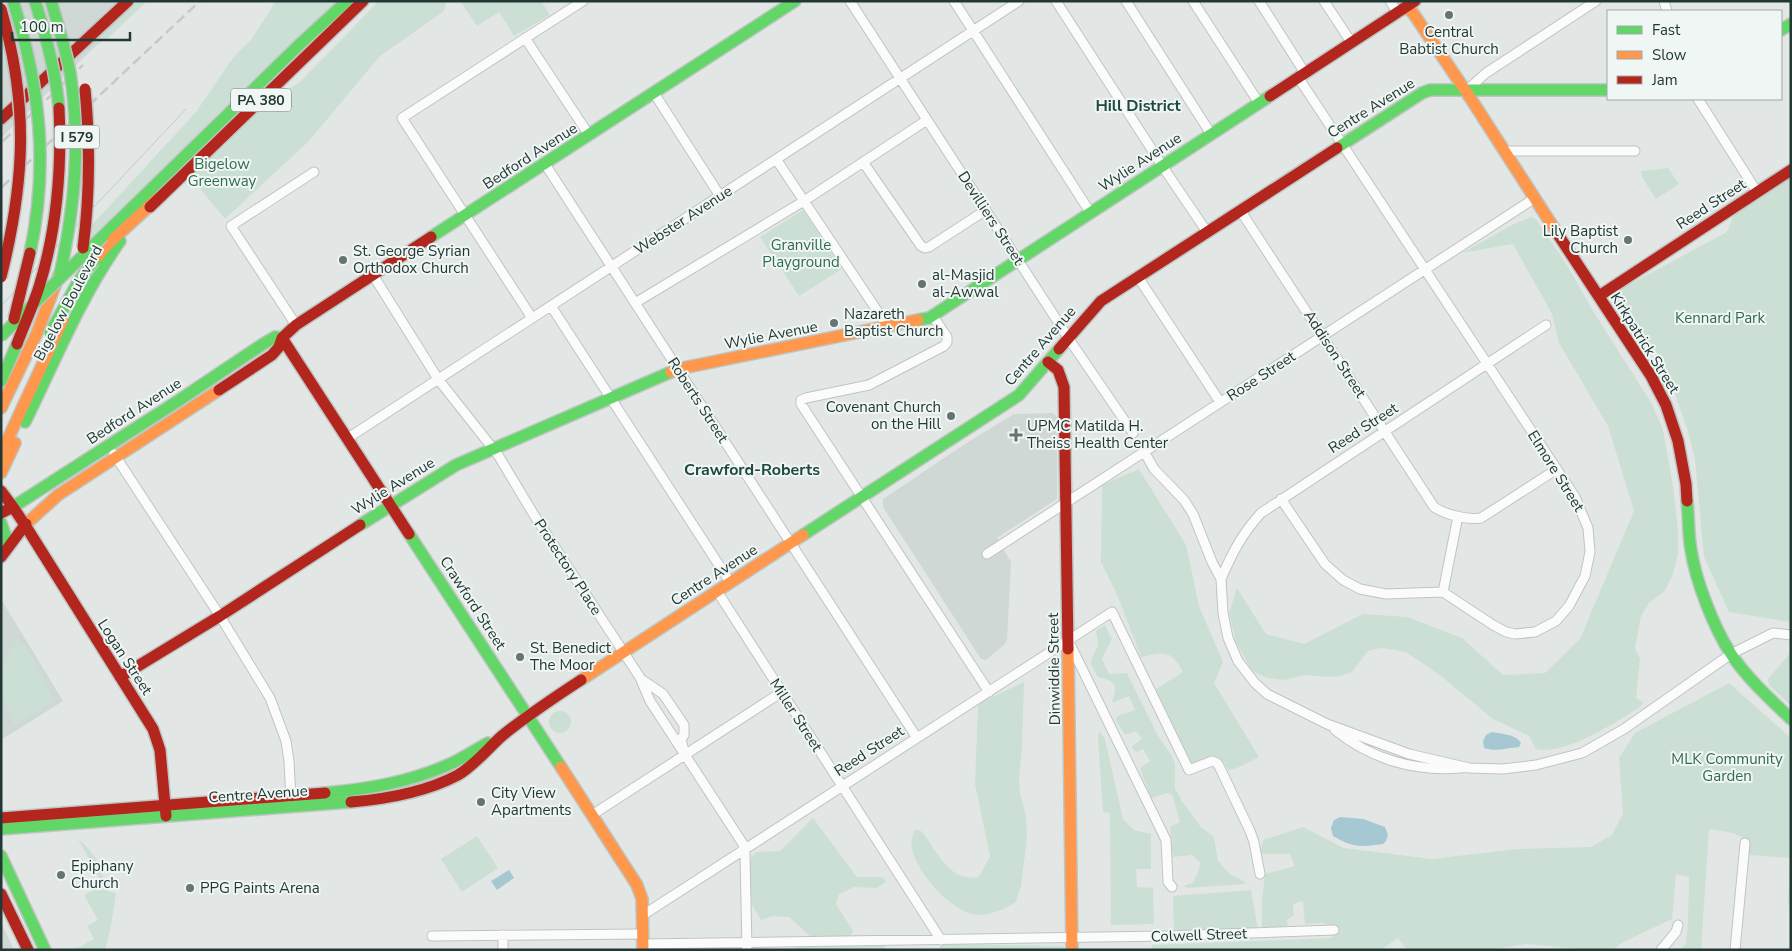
<svg xmlns="http://www.w3.org/2000/svg" width="1792" height="951" font-family="'Nunito Sans',sans-serif">
<style>
.built{fill:#d0d8d5}
.green{fill:#ccdfd4}
.water{fill:#a5c8d3}
.lines{fill:none;stroke-linecap:round;stroke-linejoin:round}
.street-casing{stroke:#bfc4c2;stroke-width:11}
.fast-casing{stroke:#bec5c3;stroke-width:14}
.slow-casing{stroke:#bec5c3;stroke-width:14}
.jam-casing{stroke:#bec5c3;stroke-width:14}
.street{stroke:#fbfbfb;stroke-width:9}
.fast{stroke:#63d668;stroke-width:11}
.slow{stroke:#ff974d;stroke-width:11}
.jam{stroke:#b3261e;stroke-width:11}
.tram{stroke:#c6c9c9;stroke-width:1}
.rail{stroke:#c6c9c9;stroke-width:2.5;stroke-dasharray:10 5;stroke-linecap:butt}
.fast-bridge-casing{stroke:#bcc3c1;stroke-width:14;stroke-linecap:butt}
.jam-bridge-casing{stroke:#bcc3c1;stroke-width:14;stroke-linecap:butt}
.fast-bridge{stroke:#63d668;stroke-width:11}
.jam-bridge{stroke:#b3261e;stroke-width:11}
.poi-dot{fill:#657572;stroke:#f0f6f4;stroke-width:2}
.labels{text-anchor:middle;dominant-baseline:central;stroke-width:4;stroke-linejoin:round;paint-order:stroke}
.shield{fill:#f0f6f4;stroke:#60716e;stroke-width:1}
.shield-label{font-size:14px;font-weight:bold;fill:#223834}
.poi-label{font-size:15px;fill:#223834;stroke:#f0f6f4;text-anchor:start}
.street-label{font-size:15px;fill:#223834;stroke:#f0f6f4}
.park-label{font-size:15px;fill:#306c4d;stroke:#f0f6f4}
.neighbourhood-label{font-size:16px;font-weight:bold;fill:#204843;stroke:#f0f6f4}
</style>
<rect width="100%" height="100%" fill="#e2e7e5"/>
<!-- built -->
<path class="built" d="M1,1H142L1,138Z
M1053,413L1057,417V499L997,538L1011,562L1007,640L1005,644L986,660L981,659L883,507V499L968,442L1014,414Z
M1,599L63,701L1,740Z
M1,922L14,950H1Z"/>
<!-- green -->
<path class="green" d="M138,1H147L105,41L104,40L96,46L93,44Z
M276,1H337L92,238V225L196,112L235,55L251,40Z
M379,1H446L444,11L380,56L309,141L225,219L197,185L200,181L194,170L260,107L300,82Z
M460,1H541L550,15L514,36L499,12L477,26Z
M1668,168L1679,184L1656,199L1642,177L1641,171Z
M1791,178V622L1729,612L1704,557L1695,459L1687,428L1663,360L1615,300L1623,288L1727,232L1734,214Z
M803,210L842,269L799,296L760,237Z
M1531,217L1536,219L1567,265L1593,311L1652,404L1663,430L1673,486L1678,530V554L1673,574L1665,591L1649,603L1641,616L1635,648L1640,659L1636,698L1643,702L1640,707C1617,722 1564,756 1536,749L1529,736L1493,719L1441,676L1406,652L1383,648L1374,649L1368,651L1352,672L1340,676L1327,677L1305,675L1284,680L1268,678L1252,671L1236,642L1229,613L1237,588L1266,634L1304,644L1363,614L1407,617L1462,638L1503,675L1545,673L1580,639L1634,511L1608,426L1559,343L1552,314L1513,244L1462,253L1512,225Z
M1139,469L1186,545L1199,606L1223,662L1214,683L1259,757L1235,769L1228,770L1224,762L1212,757L1192,765L1156,689L1183,672C1171,649 1164,652 1141,657L1118,597L1101,562L1102,485Z
M1105,625L1112,639L1102,659L1109,674L1127,673L1158,736L1172,756L1175,764V788L1182,801L1200,826L1214,837L1218,861L1230,874L1246,882L1244,884L1188,888L1183,886L1193,883L1199,870L1200,862L1192,855L1173,857L1170,827L1180,822L1172,795L1168,793L1151,798L1140,768L1150,761L1143,749L1136,752L1132,748V746L1142,739L1136,731L1125,735L1116,721L1117,716L1135,710L1129,696L1112,703C1117,685 1118,682 1098,677L1091,665V660L1098,645L1096,631Z
M16,639L26,646L54,700L15,725L1,698V669Z
M1791,652V706L1769,685L1768,679Z
M1024,682L1022,747L1019,776L1020,793L1026,816L1027,839L1021,886L1016,902C1005,909 993,914 980,915C954,915 920,876 913,853C910,845 912,838 914,830H920C937,848 947,883 979,877L990,856L975,784L978,704Z
M1729,683L1791,738V904L1788,905L1790,858L1749,855L1748,840L1733,833L1709,829L1701,950H1680L1686,944L1688,923L1689,877L1676,874L1672,919L1623,942L1612,950H1592L1526,944L1489,950H1407L1398,938L1381,950H1151L1152,945L1332,938L1338,928L1323,923L1305,924L1303,901L1293,904L1294,915L1287,920L1288,929L1262,928V900L1265,874L1295,866L1290,854H1260L1263,840L1303,827L1344,848L1432,859L1517,849L1591,847L1612,835L1623,813L1619,758L1635,733Z
M549 722a11 11 0 1 1 22 0a11 11 0 1 1-22 0Z
M1099,731L1105,739L1123,819L1134,830L1151,834V869H1136L1137,887L1153,888L1154,924L1111,925L1110,813L1103,812L1098,740Z
M813,818L857,877H883L886,882L877,888L854,887L839,894L836,904L853,931L850,936H810L789,917L772,916L761,920L752,905L749,859L757,852L780,851Z
M477,836L498,868L462,892L441,859Z
M78,839C95,852 103,869 105,890L116,893L111,926L105,950H74L94,939L87,926L98,920L84,895L103,885Z
M1251,890L1258,930L1174,932L1173,896Z
M940,944L1064,946V950H940Z
M885,945V950H791L795,947Z"/>
<!-- water -->
<path class="water" d="M1492,732C1502,734 1516,734 1521,743L1519,747C1508,748 1495,752 1484,748L1483,741L1486,735Z
M1340,817L1363,819L1385,827L1388,835L1386,841L1383,844C1359,847 1354,848 1333,836L1331,828L1334,820Z
M509,870L514,878L497,890L491,881Z"/>
<g class="lines">
<defs>
<path id="street" d="M850,1L1073,345L1133,433
M954,1L1090,212
M1056,1L1167,173L1207,232
M1126,1L1211,134
M1193,1L1259,103
M1259,1L1305,73
M1324,1L1351,42
M1390,1L1398,13
M1664,1L1667,11
M525,38L589,135
M1466,91L1486,73L1596,1
M654,93L720,196
M1698,99L1757,192
M1505,151H1635
M776,159L888,327
M863,162L921,246L925,248L929,247L986,210
M545,164L917,738
M1240,210L1434,507C1446,515 1467,520 1481,518L1557,469
M373,275L438,379L498,455L534,515L641,679L663,694L684,725V735L681,739L685,755
M1138,277L1220,402
M635,303L804,201L927,120
M551,306L730,582
M932,315L947,337V342L944,346L869,385L806,398L801,400V404L989,692
M532,318L402,118L583,1
M296,325L231,226L314,172
M348,438L1019,1
M1145,453L1154,469L1184,500L1193,514L1212,562L1221,579L1223,613L1228,638L1238,661L1255,683L1267,694L1327,724L1409,754L1469,768L1503,769L1536,765L1582,753L1624,729L1731,654L1773,633L1791,635
M114,454L220,616L270,698L286,741L289,761L291,800
M1281,499L1325,564L1343,580L1360,589L1386,594L1443,592L1493,625L1506,632L1515,634L1535,632L1556,621L1569,606L1585,576L1590,552L1588,528L1575,497L1298,77
M987,554C1170,436 1352,316 1535,198
M1221,579C1232,553 1242,534 1261,513L1546,325
M717,591L941,940
M1443,592L1458,516
M1069,642L1166,840L1168,882L1172,887
M641,680L650,701L743,844L745,854L747,950
M1335,730C1371,759 1415,772 1461,768
M592,815L782,692
M643,915L1112,612L1189,770L1212,761L1217,763L1219,766L1250,831L1254,842L1260,874
M503,935V950
M432,936L643,934
M643,944L1167,936L1334,930
M1661,950L1676,932L1678,925
M1735,950L1745,843"/>
<path id="fast" d="M1781,30L1791,24
M1337,148L1422,93L1430,90H1608
M103,236L299,45L347,1
M431,237L795,1
M918,320L929,318L1270,96
M1,381L17,344
M25,422C55,361 81,296 120,241
M1687,501C1689,517 1688,534 1691,550C1696,582 1714,628 1731,654C1747,678 1770,699 1791,719
M13,507L178,401L263,344L275,337L282,338
M1,523L6,537L3,553
M360,525L456,465L671,372
M409,534L561,767
M803,535L1019,395L1059,349
M325,793C369,789 410,782 450,764C463,758 475,750 488,743
M1,829L351,802
M1,856L45,950"/>
<path id="slow" d="M1406,7L1413,13L1471,99L1559,236
M94,261L107,245L158,198
M671,372L678,369L918,320
M1,408L37,333L59,275
M1,454L63,320
M1,473L15,443
M26,524L58,495L219,390
M1068,649L1072,950
M581,680L803,535
M561,767L637,885L642,899L643,950"/>
<path id="jam" d="M1270,96L1415,1
M1,119L128,1
M150,207L363,1
M1559,236L1651,376L1666,405L1678,441L1686,484L1687,501
M1599,296L1791,170
M282,338L409,534
M1059,349L1101,301L1337,148
M1048,362L1058,370L1064,387L1068,649
M219,390L272,355L279,347L282,338L296,325L431,237
M1,491L13,507
M1,513L13,507L25,525L1,557
M26,524L25,525L153,729L160,750L166,816
M120,677L220,616L360,525
M351,802C387,799 426,792 458,775C475,765 488,748 503,735C528,715 555,697 581,680
M1,818L325,793
M1,894L28,950"/>
</defs>
<!-- street casing -->
<use href="#street" class="street-casing"/>
<!-- fast casing -->
<use href="#fast" class="fast-casing"/>
<!-- slow casing -->
<use href="#slow" class="slow-casing"/>
<!-- jam casing -->
<use href="#jam" class="jam-casing"/>
<!-- street -->
<use href="#street" class="street"/>
<!-- fast -->
<use href="#fast" class="fast"/>
<!-- slow -->
<use href="#slow" class="slow"/>
<!-- jam -->
<use href="#jam" class="jam"/>
<!-- tram -->
<path class="tram" d="M1,306L186,109"/>
<!-- rail -->
<path class="rail" d="M3,141L83,65
M2,187L200,1"/>
<defs>
<path id="fast-bridge" d="M13,1C40,87 49,164 30,253
M35,1C46,36 56,72 59,108
M51,1C58,24 65,48 70,72C81,141 75,206 60,274
M50,333L78,282L94,261
M1,336L103,236"/>
<path id="jam-bridge" d="M1,9C29,105 25,181 1,277
M83,248C90,195 90,142 85,89
M14,319L30,253
M17,344C24,325 33,306 39,287C57,229 62,169 59,108"/>
</defs>
<!-- fast-bridge casing -->
<use href="#fast-bridge" class="fast-bridge-casing"/>
<!-- jam-bridge casing -->
<use href="#jam-bridge" class="jam-bridge-casing"/>
<!-- fast-bridge -->
<use href="#fast-bridge" class="fast-bridge"/>
<!-- jam-bridge -->
<use href="#jam-bridge" class="jam-bridge"/>
</g>
<!-- markers -->
<g class="poi-dot">
<circle cx="1449" cy="15" r="5"/>
<circle cx="1628" cy="240" r="5"/>
<circle cx="343" cy="260" r="5"/>
<circle cx="922" cy="284" r="5"/>
<circle cx="834" cy="323" r="5"/>
<circle cx="951" cy="416" r="5"/>
<path d="M1013.5 427.5h5v5h5v5h-5v5h-5v-5h-5v-5h5z"/>
<circle cx="520" cy="657" r="5"/>
<circle cx="481" cy="802" r="5"/>
<circle cx="61" cy="875" r="5"/>
<circle cx="190" cy="888" r="5"/>
</g>
<g class="labels">
<!-- shield labels -->
<g class="shield">
<rect x="231" y="88.5" width="60" height="23" rx="4"/>
<rect x="54.5" y="125.5" width="45" height="23" rx="4"/>
</g>
<g class="shield-label">
<text x="261" y="100">PA 380</text>
<text x="77" y="137">I 579</text>
</g>
<!-- poi labels -->
<g class="poi-label">
<text x="1449" y="32" text-anchor="middle">Central<tspan x="1449" dy="17">Babtist Church</tspan></text>
<text x="1618" y="231" text-anchor="end">Lily Baptist<tspan x="1618" dy="17">Church</tspan></text>
<text x="353" y="251">St. George Syrian<tspan x="353" dy="17">Orthodox Church</tspan></text>
<text x="932" y="275">al-Masjid<tspan x="932" dy="17">al-Awwal</tspan></text>
<text x="844" y="314">Nazareth<tspan x="844" dy="17">Baptist Church</tspan></text>
<text x="941" y="407" text-anchor="end">Covenant Church<tspan x="941" dy="17">on the Hill</tspan></text>
<text x="1027" y="426">UPMC Matilda H.<tspan x="1027" dy="17">Theiss Health Center</tspan></text>
<text x="530" y="648">St. Benedict<tspan x="530" dy="17">The Moor</tspan></text>
<text x="491" y="793">City View<tspan x="491" dy="17">Apartments</tspan></text>
<text x="71" y="866">Epiphany<tspan x="71" dy="17">Church</tspan></text>
<text x="200" y="888">PPG Paints Arena</text>
</g>
<!-- street labels -->
<g class="street-label">
<text transform="translate(1371 108) rotate(-32)">Centre Avenue</text>
<text transform="translate(530 156) rotate(-33)">Bedford Avenue</text>
<text transform="translate(1140 162) rotate(-33)">Wylie Avenue</text>
<text transform="translate(1711 204) rotate(-33)">Reed Street</text>
<text transform="translate(991 218) rotate(57)">Devilliers Street</text>
<text transform="translate(683 220) rotate(-33)">Webster Avenue</text>
<text transform="translate(68 303) rotate(-62)">Bigelow Boulevard</text>
<text transform="translate(771 335) rotate(-11)">Wylie Avenue</text>
<text transform="translate(1645 343) rotate(58)">Kirkpatrick Street</text>
<text transform="translate(1040 346) rotate(-49)">Centre Avenue</text>
<text transform="translate(1335 354) rotate(57)">Addison Street</text>
<text transform="translate(1261 376) rotate(-33)">Rose Street</text>
<text transform="translate(698 400) rotate(57)">Roberts Street</text>
<text transform="translate(134 411) rotate(-33)">Bedford Avenue</text>
<text transform="translate(1363 428) rotate(-33)">Reed Street</text>
<text transform="translate(1556 471) rotate(58)">Elmore Street</text>
<text transform="translate(393 486) rotate(-32)">Wylie Avenue</text>
<text transform="translate(568 567) rotate(57)">Protectory Place</text>
<text transform="translate(714 575) rotate(-33)">Centre Avenue</text>
<text transform="translate(473 603) rotate(57)">Crawford Street</text>
<text transform="translate(125 657) rotate(57)">Logan Street</text>
<text transform="translate(1054 669) rotate(-91)">Dinwiddie Street</text>
<text transform="translate(796 715) rotate(57)">Miller Street</text>
<text transform="translate(869 751) rotate(-33)">Reed Street</text>
<text transform="translate(258 794) rotate(-4)">Centre Avenue</text>
<text transform="translate(1199 935) rotate(-2)">Colwell Street</text>
</g>
<!-- park labels -->
<g class="park-label">
<text x="222" y="164">Bigelow<tspan x="222" dy="17">Greenway</tspan></text>
<text x="801" y="245">Granville<tspan x="801" dy="17">Playground</tspan></text>
<text x="1720" y="318">Kennard Park</text>
<text x="1727" y="759">MLK Community<tspan x="1727" dy="17">Garden</tspan></text>
</g>
<!-- neighbourhood labels -->
<g class="neighbourhood-label">
<text x="1138" y="106">Hill District</text>
<text x="752" y="470">Crawford-Roberts</text>
</g>
</g>
<!-- border -->
<rect width="1792" height="951" fill="none" stroke="#223834" stroke-width="5"/>
<!-- legend -->
<rect x="1607" y="10" width="175" height="90" fill="#f0f6f4" stroke="#9eaaa7"/>
<rect x="1617" y="26" width="25" height="8" fill="#63d668" stroke="#9eaaa7"/>
<text x="1652" y="35" font-size="15" fill="#223834">Fast</text>
<rect x="1617" y="51" width="25" height="8" fill="#ff974d" stroke="#9eaaa7"/>
<text x="1652" y="60" font-size="15" fill="#223834">Slow</text>
<rect x="1617" y="76" width="25" height="8" fill="#b3261e" stroke="#9eaaa7"/>
<text x="1652" y="85" font-size="15" fill="#223834">Jam</text>
<!-- scale -->
<path d="M12 32v8h118v-8" fill="none" stroke="#223834" stroke-width="2.5"/>
<text x="20" y="32" font-size="15" fill="#223834" stroke="#f0f6f4" stroke-width="4" paint-order="stroke">100 m</text>
</svg>
